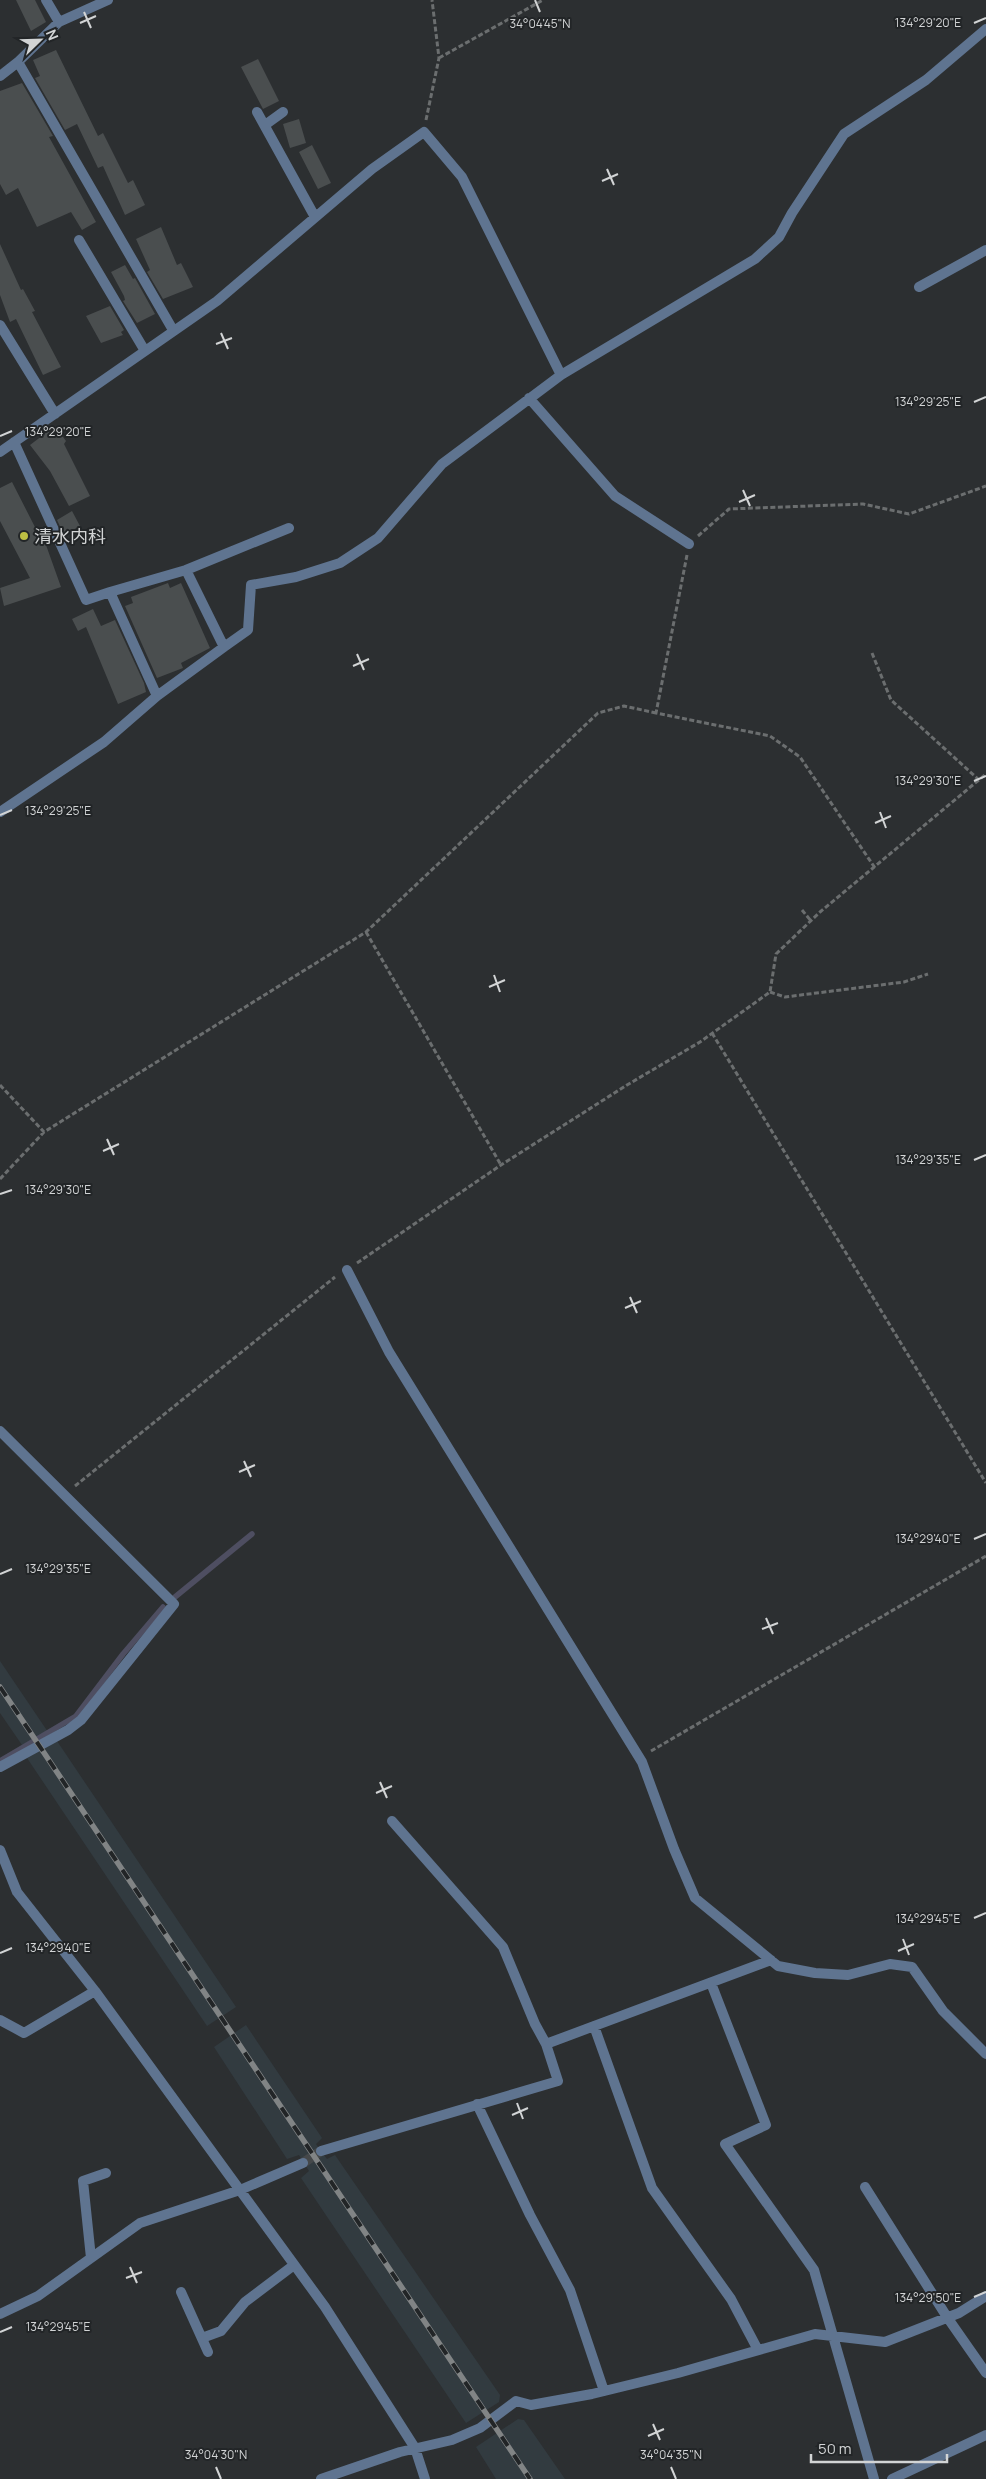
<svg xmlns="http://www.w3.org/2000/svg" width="986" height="2479" font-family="Manrope,'Noto Sans JP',sans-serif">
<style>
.built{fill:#323b40}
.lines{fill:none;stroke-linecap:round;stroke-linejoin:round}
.stream{stroke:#4e4e61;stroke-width:5.5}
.building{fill:#4a4e4f}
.minor-tunnel{stroke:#45484a;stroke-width:10;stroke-dasharray:10 5;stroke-linecap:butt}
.path{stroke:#6b6e6f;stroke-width:3;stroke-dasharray:5 2.5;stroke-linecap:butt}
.minor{stroke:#5f7490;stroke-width:10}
.rail-casing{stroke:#818485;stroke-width:5.5}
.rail{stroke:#222527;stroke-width:4;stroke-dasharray:11;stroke-linecap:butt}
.ticks{fill:none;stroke:#d2d4d5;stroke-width:2}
.poi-dot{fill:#bdbf43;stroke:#222527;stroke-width:2}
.labels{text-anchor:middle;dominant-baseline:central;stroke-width:4;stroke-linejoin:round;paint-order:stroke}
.poi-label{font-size:18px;fill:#d2d4d5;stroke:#222527;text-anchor:start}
.ticks-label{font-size:12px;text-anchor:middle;fill:#d2d4d5;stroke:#222527;stroke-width:4;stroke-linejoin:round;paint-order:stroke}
</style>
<rect width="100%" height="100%" fill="#2c2f31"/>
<!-- built -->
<path class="built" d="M0,1661L48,1732L22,1745L0,1713Z
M57,1741L236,2007L207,2026L27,1758Z
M246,2025L322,2138L316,2144L321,2151L327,2159L335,2155L500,2395L499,2402L466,2423L301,2178L309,2171L299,2155L287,2159L214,2047Z
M518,2419L524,2420L565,2479H496L476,2447Z"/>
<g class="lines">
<!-- stream -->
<path class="stream" d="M175,1597L252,1534
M0,1761L76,1716L123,1654L163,1607"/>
</g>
<!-- building -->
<path class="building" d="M16,0H35L46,22L31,31Z
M56,50L98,136L103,133L128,183L133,180L145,205L125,215L103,166L98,168L77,124L65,130L35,78L40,76L33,60Z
M258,59L279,101L263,109L241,67Z
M22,83L53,136L49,137L96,222L82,230L71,212L37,227L18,188L6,195L0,184V91Z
M299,119L306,143L290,148L283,124Z
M312,145L331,183L318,189L299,152Z
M161,227L177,265L181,263L193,287L163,299L147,272L150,270L136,239Z
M0,244L21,290L23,289L35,311L32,312L61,367L43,375L16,319L10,322L0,295Z
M125,265L133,279L135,278L155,314L137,323L123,301L125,300L124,296L111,272Z
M110,306L124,330L121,332L123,335L101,343L86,316Z
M55,426L66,441L64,444L90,496L69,506L50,471L30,445Z
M12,482L37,531L45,527L52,541L46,545L61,587L4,606L0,588L30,578L0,521V488Z
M72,511L80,526L64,535L57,520Z
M168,583L170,588L181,583L210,648L181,663L183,668L157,678L125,606L133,603L131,597Z
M93,609L101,626L115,620L144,683L146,692L118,704L86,627L78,631L72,619Z"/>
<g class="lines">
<!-- minor-tunnel -->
<path class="minor-tunnel" d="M303,2163L321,2151"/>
<!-- path -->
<path class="path" d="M439,58L543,0
M426,120L439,58L432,0
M698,536L729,509L863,504L909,514L986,486
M687,555L656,713L770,736L800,757L875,868
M872,653L891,700L978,779
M802,910L811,921
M366,932L501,1165
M770,992L785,997L904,982L928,974
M712,1033L986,1483
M0,1085L44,1132
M0,1179L44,1132L366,932L598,713L624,706L656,713
M357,1263L501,1165L627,1085L700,1042L770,992L776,954L820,912L986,774
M75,1486L335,1277
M651,1751L986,1556"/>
<!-- minor -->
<path class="minor" d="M46,0L59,22
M108,0L59,22L18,62L173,330
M0,76L18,62
M257,112L315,217
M265,125L283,112
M79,240L145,351
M919,287L986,250
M0,325L55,414
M529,398L615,496L689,544
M14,442L86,600L110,592L157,696L224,647L186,570L110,592
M0,452L217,301L372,169L424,132L462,177L561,375
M186,570L289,528
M224,647L248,630L251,585L296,577L340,563L378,538L442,464L561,375L755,259L779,237L792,213L844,134L926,80L986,29
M0,812L104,742L157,696
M347,1270L389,1352L642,1762L674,1849L695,1898L778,1966L815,1973L848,1975L890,1964L912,1967L943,2011L986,2054
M0,1431L174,1604L81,1720L68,1730L0,1767
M392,1821L503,1947L535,2024L546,2044
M0,1850L17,1892L95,1991L325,2307L415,2448L425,2479
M711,1983L766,2125L725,2144L814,2270L874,2479
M0,2020L24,2033L95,1991
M594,2026L652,2188L731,2299L758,2350
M477,2104L530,2215L570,2290L604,2391
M321,2151L558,2081L546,2044L771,1960
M865,2187L947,2317L986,2373
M91,2258L83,2181L106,2173
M181,2292L208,2352
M0,2314L38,2296L140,2223L240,2190L303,2163
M202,2338L221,2331L245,2302L294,2265
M321,2479L400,2452L452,2440L480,2428L516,2401L531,2405L592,2394L678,2373L815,2334L885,2342L959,2313L986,2296
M892,2479L986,2435"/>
<defs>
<path id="rail" d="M0,1687L530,2479"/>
</defs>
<!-- rail casing -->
<use href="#rail" class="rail-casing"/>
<!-- rail -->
<use href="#rail" class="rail"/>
</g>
<!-- ticks -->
<path class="ticks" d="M535,0L540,12M84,12L91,28M80,23L96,16M974,23L986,18M607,169L614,185M602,181L618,174M221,333L228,349M216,344L232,338M974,402L986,397M0,436L12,431M743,490L750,506M739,502L755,495M357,654L364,670M353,666L369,659M974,781L986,776M880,812L886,828M0,815L12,810M875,823L891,816M494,975L500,992M489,987L505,980M107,1139L114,1155M103,1151L119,1144M974,1160L986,1155M0,1194L12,1190M630,1297L637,1313M625,1308L641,1301M244,1461L251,1477M239,1472L255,1465M974,1539L986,1534M0,1574L12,1569M766,1618L773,1634M762,1629L778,1623M380,1782L387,1798M376,1793L392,1786M974,1918L986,1913M903,1939L909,1955M898,1951L914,1944M0,1953L12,1948M517,2103L523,2119M512,2115L528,2108M130,2267L137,2283M126,2278L142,2272M974,2297L986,2292M0,2332L12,2327M653,2424L660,2440M648,2436L664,2429M216,2467L221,2479M671,2467L676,2479"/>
<!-- markers -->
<circle class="poi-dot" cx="24" cy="536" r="5"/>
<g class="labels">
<!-- poi labels -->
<g class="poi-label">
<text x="34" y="536">清水内科</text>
</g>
</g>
<g class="ticks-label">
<text x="928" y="27">134°29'20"E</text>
<text x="540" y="28">34°04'45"N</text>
<text x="928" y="406">134°29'25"E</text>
<text x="58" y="436">134°29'20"E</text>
<text x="928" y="785">134°29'30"E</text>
<text x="58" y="815">134°29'25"E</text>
<text x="928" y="1164">134°29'35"E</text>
<text x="58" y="1194">134°29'30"E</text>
<text x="928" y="1543">134°29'40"E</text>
<text x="58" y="1573">134°29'35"E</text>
<text x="928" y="1923">134°29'45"E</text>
<text x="58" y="1952">134°29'40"E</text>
<text x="928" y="2302">134°29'50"E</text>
<text x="58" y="2331">134°29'45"E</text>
<text x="216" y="2459">34°04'30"N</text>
<text x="671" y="2459">34°04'35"N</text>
</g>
<!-- north arrow -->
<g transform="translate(40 40) rotate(67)" stroke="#222527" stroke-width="4" paint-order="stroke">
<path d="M0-4L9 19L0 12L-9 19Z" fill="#d2d4d5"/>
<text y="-8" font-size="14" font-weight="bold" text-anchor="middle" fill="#d2d4d5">N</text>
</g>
<!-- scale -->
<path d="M811 2454v8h136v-8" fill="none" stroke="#d2d4d5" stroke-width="2.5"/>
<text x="818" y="2454" font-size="15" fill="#d2d4d5" stroke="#222527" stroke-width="4" paint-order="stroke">50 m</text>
</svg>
